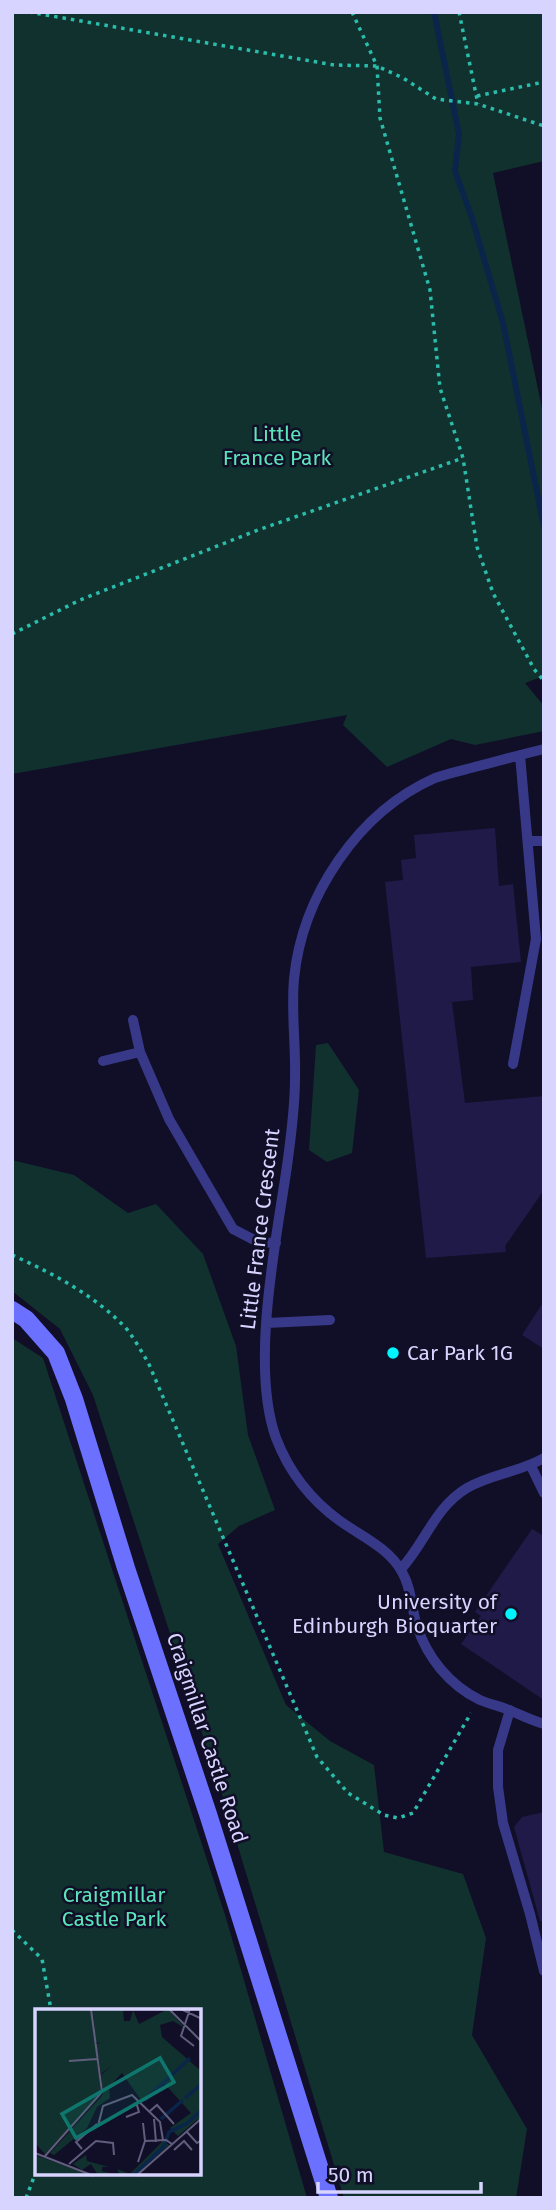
<svg xmlns="http://www.w3.org/2000/svg" width="556" height="2210" font-family="'Fira Sans',sans-serif">
<style>
.green{fill:#11312e;fill-rule:evenodd}
.lines{fill:none;stroke-linecap:round;stroke-linejoin:round}
.stream{stroke:#0a254a;stroke-width:6}
.building{fill:#201a49}
.path{stroke:#2abdac;stroke-width:3.5;stroke-dasharray:3.5 5;stroke-linecap:butt}
.lane{stroke:#373988;stroke-width:10}
.secondary{stroke:#6b70ff;stroke-width:18}
.poi-dot{fill:#00f4ff;stroke:#110e27;stroke-width:2.5}
.labels{text-anchor:middle;dominant-baseline:central;stroke-width:5;stroke-linejoin:round;paint-order:stroke}
.park-label{font-size:21px;fill:#5be5ba;stroke:#110e27}
.street-label{font-size:21px;fill:#d7d4ff;stroke:#110e27}
.poi-label{font-size:21px;fill:#d7d4ff;stroke:#110e27;text-anchor:start}
.inset-river{fill:none;stroke:#0a254a;stroke-width:3.5}
.inset-road{fill:none;stroke:#605d7d;stroke-width:2}
.view{fill:#0f766e;fill-opacity:0.15;stroke:#0f766e;stroke-width:3.5}
.inset-edge{fill:none;stroke:#d7d4ff;stroke-width:3.5}
</style>
<rect width="100%" height="100%" fill="#110e27"/>
<!-- green -->
<path class="green" d="M12,12H544V161L493,173L544,418V676L525,683L544,706V731L475,745L451,739L387,767L343,725L347,715L12,774Z
M328,1043L359,1090L352,1153L327,1162L309,1150L316,1045Z
M12,1160L74,1175L128,1213L156,1204L203,1254L236,1346L248,1435L275,1510L239,1526L218,1544L286,1705L330,1741L374,1765L384,1852L463,1874L486,1938L472,2035L527,2129L516,2198H344L227,1810L93,1395L60,1329L12,1291Z
M12,1338L43,1358L226,1918L307,2198H12ZM37,2010H200V2173H37Z"/>
<g class="lines">
<!-- stream -->
<path class="stream" d="M434,12L459,134L455,171L472,218L503,323L544,527"/>
</g>
<!-- building -->
<path class="building" d="M495,828L499,886L513,884L521,962L471,967L473,1000L452,1002L465,1103L544,1096V1190L505,1246L506,1252L426,1258L385,882L403,880L401,860L416,858L414,835Z
M544,1301V1349L522,1335Z
M532,1529L544,1536V1700L461,1644L481,1616L475,1612Z
M544,1812V1921H540L514,1827L522,1817Z"/>
<g class="lines">
<!-- path -->
<path class="path" d="M29,12L334,65L377,66L403,78L436,99L478,104L544,126
M352,12L377,66L380,118L430,290L440,388L463,458L477,547L493,593L534,669L544,681
M459,12L478,104
M477,96L544,82
M12,634L80,600L258,530L463,458
M12,1255C52,1273 92,1294 123,1325C133,1335 140,1350 148,1362L317,1757L348,1793L384,1815L398,1818L413,1813L471,1713
M12,1930L42,1959L51,2010
M26,2198L37,2169"/>
<!-- lane -->
<path class="lane" d="M544,749C519,755 495,762 471,768C459,771 446,774 435,778C358,812 302,896 294,979C291,1012 296,1045 295,1079C295,1108 291,1137 287,1166C276,1242 250,1366 276,1438C289,1472 311,1500 340,1521C361,1536 389,1548 402,1572C412,1589 411,1608 417,1626C427,1657 449,1685 480,1700C489,1704 500,1706 509,1710C521,1715 531,1720 544,1724
M528,841H544
M133,1020L140,1052L169,1119L233,1229L258,1242L276,1243
M103,1061L140,1052
M513,1064L536,939L520,755
M267,1323L330,1320
M531,1466L544,1493
M401,1569C425,1543 435,1507 467,1488C491,1474 520,1472 544,1458
M510,1710L498,1750V1787L503,1823L530,1914L544,1971"/>
<!-- secondary -->
<path class="secondary" d="M12,1310L26,1319L56,1353L74,1399L126,1568L208,1814L329,2198"/>
</g>
<!-- markers -->
<g class="poi-dot">
<circle cx="393" cy="1353" r="7"/>
<circle cx="511" cy="1614" r="7"/>
</g>
<g class="labels">
<!-- park labels -->
<g class="park-label">
<text x="277" y="434">Little<tspan x="277" dy="24">France Park</tspan></text>
<text x="114" y="1895">Craigmillar<tspan x="114" dy="24">Castle Park</tspan></text>
</g>
<!-- street labels -->
<g class="street-label">
<text transform="translate(260 1229) rotate(-83)">Little France Crescent</text>
<text transform="translate(207 1738) rotate(72)">Craigmillar Castle Road</text>
</g>
<!-- poi labels -->
<g class="poi-label">
<text x="407" y="1353">Car Park 1G</text>
<text x="497" y="1602" text-anchor="end">University of<tspan x="497" dy="24">Edinburgh Bioquarter</tspan></text>
</g>
</g>
<!-- overview -->
<g transform="translate(35 2009)">
<rect width="166" height="166" fill="#110e27"/>
<path d="M0,0H55L60,20L57,0L88,1L89,12H95L98,1L104,15L133,0L150,19L138,12L125,16L127,28L166,62V113L163,110L143,127L135,119L156,104L147,94L132,104L145,92L130,75L106,91L87,64L74,78L75,89L62,98L52,119L19,146L15,144L66,88L68,85L66,66L79,55L66,65L61,35L65,34L60,33L59,23L66,85L10,145L0,134ZM128,132L134,136L100,166H85L82,160L95,165ZM0,146L55,166H0ZM51,146L52,152L74,158H67V162L83,166H63L56,155L47,161L38,155Z" fill="#11312e"/>
<path class="inset-river" d="M150,89L167,75M110,91L155,49M126,110L148,91M98,167L129,137L134,123L151,115L167,101"/>
<path class="inset-road" d="M134,0L167,33M146,0L167,10M155,0L146,27L159,37M34,52L62,50M115,102L122,96L139,115M91,108L104,103L101,93M119,110L121,133M63,117L68,97L97,86L125,113L128,131M151,122L162,134L167,131M110,132L131,131L137,135M47,140L41,133L62,115M139,141L149,132L157,141M0,144L59,167M10,147L67,83L56,0M103,153L110,132L108,114M34,155L61,132L78,134L79,146M101,167L167,109"/>
<path class="view" d="M125,49L139,73L41,129L27,105Z"/>
<rect width="166" height="166" class="inset-edge"/>
</g>
<!-- border -->
<rect width="556" height="2210" fill="none" stroke="#d7d4ff" stroke-width="28"/>
<!-- scale -->
<path d="M318 2182v10h163v-10" fill="none" stroke="#d7d4ff" stroke-width="3.5"/>
<text x="328" y="2182" font-size="21" fill="#d7d4ff" stroke="#110e27" stroke-width="5" paint-order="stroke">50 m</text>
</svg>
